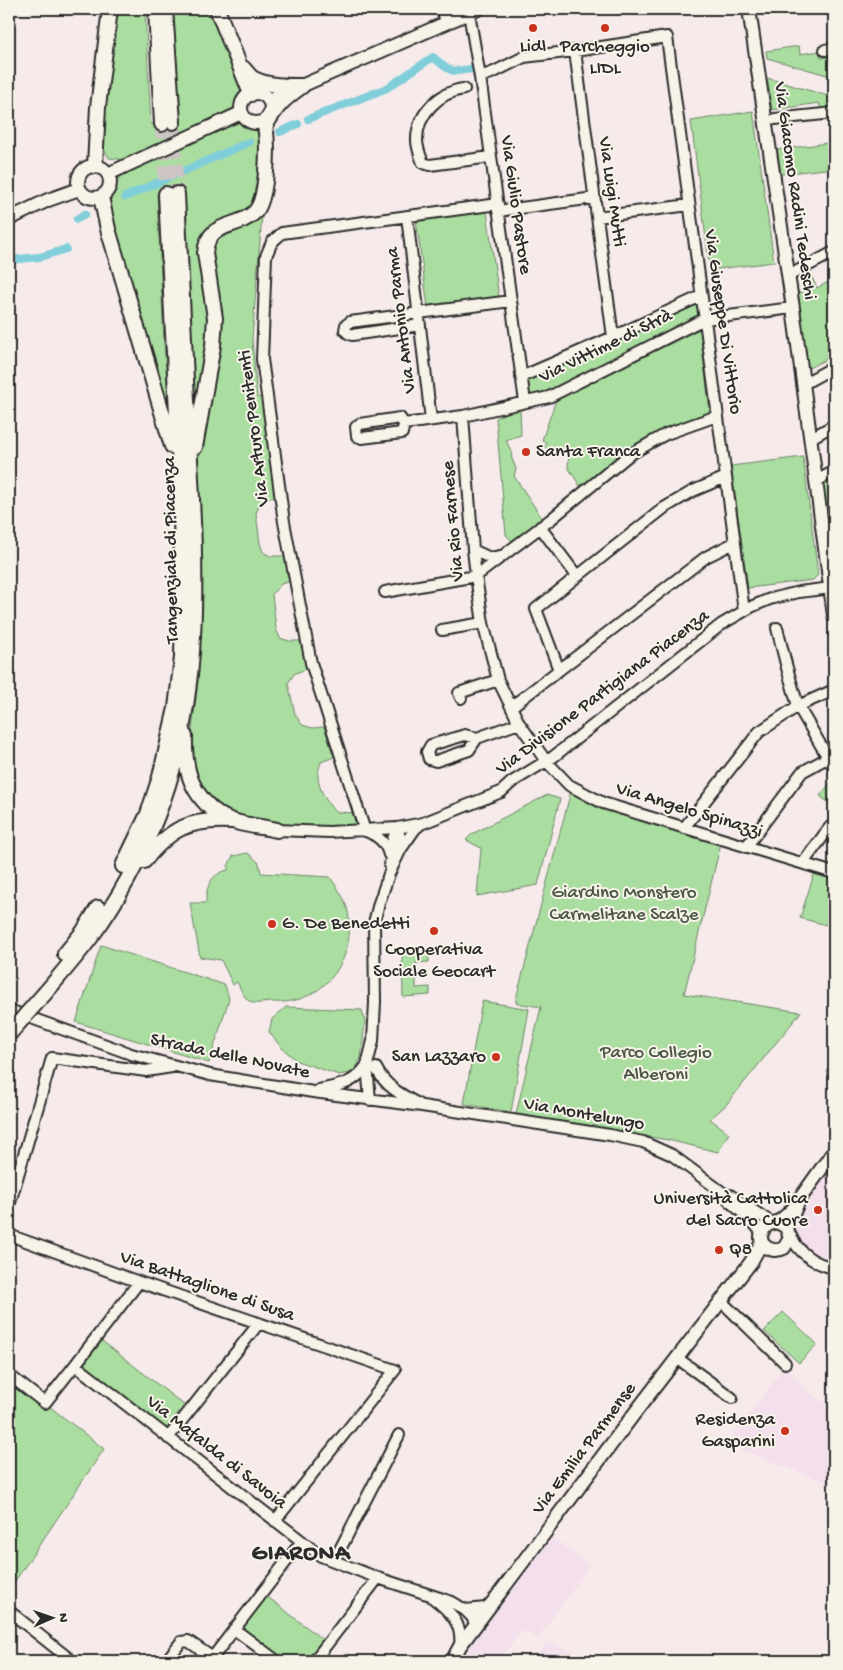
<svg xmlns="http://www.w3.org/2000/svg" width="843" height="1670" font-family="'Gochi Hand',sans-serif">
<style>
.built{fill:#f4e0ec}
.green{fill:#aadea0;stroke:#6a8466}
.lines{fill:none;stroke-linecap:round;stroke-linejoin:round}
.canal{stroke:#7fceda;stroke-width:8}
.highway-tunnel{stroke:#cdc4c4;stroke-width:14;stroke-dasharray:14 7;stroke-linecap:butt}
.minor-casing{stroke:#2b2b2b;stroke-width:14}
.major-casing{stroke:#2b2b2b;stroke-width:16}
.highway-casing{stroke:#2b2b2b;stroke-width:18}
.minor{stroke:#f7f3e8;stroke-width:10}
.major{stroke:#f7f3e8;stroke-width:12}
.highway{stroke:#f7f3e8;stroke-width:14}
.highway-bridge-casing{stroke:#2b2b2b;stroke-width:18;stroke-linecap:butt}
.highway-bridge{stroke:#f7f3e8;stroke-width:14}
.poi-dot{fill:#c8321e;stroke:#f7f3e8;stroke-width:2}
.labels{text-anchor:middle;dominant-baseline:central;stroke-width:4;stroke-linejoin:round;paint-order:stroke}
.poi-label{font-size:19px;fill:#2b2b2b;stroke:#f7f3e8}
.street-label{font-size:19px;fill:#2b2b2b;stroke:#f7f3e8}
.park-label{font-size:19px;fill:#4b5848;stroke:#f7f3e8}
.district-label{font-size:24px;font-weight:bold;letter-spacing:1px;fill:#2b2b2b;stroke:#f7f3e8}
</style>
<rect width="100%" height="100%" fill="#f6eaea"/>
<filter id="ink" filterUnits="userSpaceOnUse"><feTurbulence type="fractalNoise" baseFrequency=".02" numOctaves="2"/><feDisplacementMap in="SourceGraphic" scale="10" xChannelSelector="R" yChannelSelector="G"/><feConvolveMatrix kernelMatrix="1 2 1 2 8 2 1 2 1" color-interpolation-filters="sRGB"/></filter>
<g filter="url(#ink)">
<!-- built -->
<path class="built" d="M834,1163V1262L812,1251L803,1243L797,1234L796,1225L805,1204Z
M785,1367L816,1398L834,1406V1485L725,1444Z
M552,1537L590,1565L538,1638L522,1630L499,1661H458Z
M547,1642L599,1661H532Z"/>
<!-- green -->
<path class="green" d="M113,9H145L151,124L176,123L166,9H211L242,88L235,107L126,160L109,158L102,146L101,120Z
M799,46L800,54L820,51L821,58L834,56V77L767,58L766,51Z
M767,78L828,96L834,83V108L821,110L819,103L772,110Z
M753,111L774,262L710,270L691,121Z
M253,116L261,147L260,173L256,200L237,216L209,226L199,246L208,328L192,429L181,195L157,194L164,343L171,428L108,211L115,182L127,171Z
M834,142V168L781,174L777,150Z
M487,212L499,298L428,307L416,220Z
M262,216L252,339L257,397L263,398L276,497L266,498L260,504L256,513L260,543L263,552L270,556H286L291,581L281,584L272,594L276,629L280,638L289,641H301L307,669L295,673L288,683L295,714L302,725L313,728L324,727L334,757L321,762C320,766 318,770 318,774C317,787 327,803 335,812L355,813L358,824L356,827L315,828L283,825L232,813L209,798L198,783L191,763V739L199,672L201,622L197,472L199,426L212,386L207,242C225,232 244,227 262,216Z
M809,272L817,288L834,279V355L807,369L797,293L804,292L801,275Z
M699,300L701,317L548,394L527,396L524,378Z
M700,329L710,414L629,452L580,486L568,467L569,454L564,446L553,457L544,446L547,443L542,440L556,400Z
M520,409L521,435L506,440L512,454L511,456L516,469L514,476L542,518L512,541L506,535L496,418L503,414Z
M803,457L818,575L813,580L748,588L731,466Z
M834,476V579L820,483Z
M834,778V807L820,796Z
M571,791L721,843L684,994L801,1012L726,1105L710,1119L729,1133L718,1152L668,1140L516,1114L541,1007L516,1003V999Z
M547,795L560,799L538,885L477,896L481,848L466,840L472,834Z
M248,853L259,863L261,873L330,877C339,890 348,903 349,919C354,965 319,1006 272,1002C266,1002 258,1004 253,1003C244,1000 241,989 237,982L233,985L221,960L200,957L190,903H206C206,886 211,874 228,870V866L233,856Z
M814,874L834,880V893L826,925L800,918Z
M101,945L225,985L229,999L209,1063L76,1022Z
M429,951V962L416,963V988L430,987V995L403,997L402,953Z
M482,1001L529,1009L511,1112L464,1104Z
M286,1007L362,1010L365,1022L361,1058L354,1072L339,1075L297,1061L281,1047L269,1032L272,1019Z
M783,1312L817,1344L799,1363L764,1331Z
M102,1341L184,1405L166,1429L84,1364Z
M9,1375L104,1449L9,1590Z
M264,1594L323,1640L308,1661H284L237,1626Z"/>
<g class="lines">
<!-- canal -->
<path class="canal" d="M308,119L387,88L433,57C450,71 449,73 471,69
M280,132L298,124
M125,197L249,142
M77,219L85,214
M9,260L40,257L66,249"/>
<!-- highway-tunnel -->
<path class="highway-tunnel" d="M173,122L177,194
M162,124L166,194"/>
<defs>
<path id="minor" d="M441,9L447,22
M469,13L480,77L525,402
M825,50L834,48
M575,51L613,337
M480,77L494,72L524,57L575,51L667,37L744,611
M464,89C439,92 417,114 417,140C417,148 420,155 423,163L430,165L491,157
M775,119L834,113
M498,211L594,198
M407,216L431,420
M597,217L689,205
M788,276L834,252
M420,325L352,335L348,333L345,330L346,325L350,322L511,301
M521,377L613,337L701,296
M803,384L834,367
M463,416L473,550L476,576L483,623L498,680L519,723L546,761L569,785L603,803L834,873
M404,424L402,433L362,438L357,436L356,427L360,424L400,418L404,424L463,416L549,397L704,319L793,308
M811,438L834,425
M817,481L834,471
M540,527L577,576
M473,550L490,558L501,556
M385,592L476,576L550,520L629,455L666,434L717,416
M777,628L787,668L798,706L834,768
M442,630L483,623
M559,670L536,609L664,508L693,491L726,477
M461,698L459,693L498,680
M511,707L706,557L734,543
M477,738L469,750L436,761L429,759L427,752L431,745L465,735L477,738L519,723
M684,828L759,732L798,706L834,690
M277,830L329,832L397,828L423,823L501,792L512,782L553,757L722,624L753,606L770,599L799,592L831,588
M365,831L311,663L284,522L262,359L266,256L272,242L282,233L498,204
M366,831C378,836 386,842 389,855
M746,847L802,772L827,758
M401,849L415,829L422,823
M803,863L830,827
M390,866L393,839L397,828
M9,1010L131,1054L210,1075L313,1092L422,1106L610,1135L643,1142L672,1155L726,1195H730L772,1223
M376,1068C385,1086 400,1094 418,1104
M319,1090C341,1085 354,1084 367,1065
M370,1100L367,1065L373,1041L375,1002L374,923L379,903L389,874L400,851L401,840L397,828
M728,1200L753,1222L762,1233
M9,1206L52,1058L146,1071L172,1067
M790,1234C798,1253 815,1264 834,1268
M9,1235L139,1282L395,1370L275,1521
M721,1301L785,1363
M677,1358L732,1398
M75,1365L139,1282
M9,1375L45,1403L75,1365L321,1556L378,1578L452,1602L465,1610L472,1617L476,1625
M168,1438L259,1323
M334,1561L399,1435
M433,1598C450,1611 463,1624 460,1646
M465,1610L486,1608L491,1603
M9,1611L72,1661
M234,1629L277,1661
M166,1661L181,1642L188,1641L213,1658
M210,1661L302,1541
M314,1661L378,1578"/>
<path id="major" d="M749,9L793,308L834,616
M241 108a15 15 0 1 1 30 0a15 15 0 1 1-30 0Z
M269,100L478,9
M78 182a16 16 0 1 1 32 0a16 16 0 1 1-32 0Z
M108,174L241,113
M9,219L48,200L79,189
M793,1214L799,1200L834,1151
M777,1222L786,1227L790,1238L784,1248C771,1255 754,1243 764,1229C767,1223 772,1224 777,1222C784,1219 790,1211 796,1206
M452,1661L460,1646L634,1414L751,1262L762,1242"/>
<path id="highway" d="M156,9L162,124
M165,9L173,122
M217,9L251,94
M243,68C246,71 250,77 254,79C268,86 286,86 302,86
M265,126C278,105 281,101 302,86
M95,166L98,107L110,9
M101,197L108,229L172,446
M195,447L213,346L215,318L205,253C208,220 236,230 255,212C268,199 269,139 264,122
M185,736C184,769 191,796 220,815C235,825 259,826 277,830
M144,861C170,829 188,819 230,821
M123,866L148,814L160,777L176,708L182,657L183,600L180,473L166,194
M65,954L83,932L98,908
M46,992C61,974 77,956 91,937C118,900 141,858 157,816C204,698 196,566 189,442C185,359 181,277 177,194"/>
</defs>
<!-- minor casing -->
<use href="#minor" class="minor-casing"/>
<!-- major casing -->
<use href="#major" class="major-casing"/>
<!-- highway casing -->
<use href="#highway" class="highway-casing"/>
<!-- minor -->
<use href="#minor" class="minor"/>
<!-- major -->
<use href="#major" class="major"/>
<!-- highway -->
<use href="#highway" class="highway"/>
<defs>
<path id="highway-bridge" d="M9,1034L46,992"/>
</defs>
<!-- highway-bridge casing -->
<use href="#highway-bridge" class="highway-bridge-casing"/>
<!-- highway-bridge -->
<use href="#highway-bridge" class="highway-bridge"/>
</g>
</g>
<!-- markers -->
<g class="poi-dot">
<circle cx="533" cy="28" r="5"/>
<circle cx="605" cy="28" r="5"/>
<circle cx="526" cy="452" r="5"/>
<circle cx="272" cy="924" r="5"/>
<circle cx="434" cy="931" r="5"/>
<circle cx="496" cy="1057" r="5"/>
<circle cx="818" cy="1210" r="5"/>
<circle cx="719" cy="1250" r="5"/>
<circle cx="785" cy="1431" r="5"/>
</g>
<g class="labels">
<!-- poi labels -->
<g class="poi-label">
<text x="533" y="47">Lidl</text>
<text x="605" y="47">Parcheggio<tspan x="605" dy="22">LIDL</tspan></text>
<text x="536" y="452" text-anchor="start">Santa Franca</text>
<text x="282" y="924" text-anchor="start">G. De Benedetti</text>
<text x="434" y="950">Cooperativa<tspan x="434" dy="22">Sociale Geocart</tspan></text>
<text x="486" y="1057" text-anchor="end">San Lazzaro</text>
<text x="808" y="1199" text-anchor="end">Università Cattolica<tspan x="808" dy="22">del Sacro Cuore</tspan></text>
<text x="729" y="1250" text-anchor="start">Q8</text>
<text x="775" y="1420" text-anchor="end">Residenza<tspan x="775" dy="22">Gasparini</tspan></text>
</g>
<!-- street labels -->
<g class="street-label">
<text transform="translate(794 191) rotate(82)">Via Giacomo Radini Tedeschi</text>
<text transform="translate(611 192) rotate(82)">Via Luigi Mutti</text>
<text transform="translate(515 205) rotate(82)">Via Giulio Pastore</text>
<text transform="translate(402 320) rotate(-97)">Via Antonio Parma</text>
<text transform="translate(722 322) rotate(82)">Via Giuseppe Di Vittorio</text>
<text transform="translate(606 347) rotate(-26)">Via Vittime di Strà</text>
<text transform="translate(255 428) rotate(-97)">Via Arturo Penitenti</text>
<text transform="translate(454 521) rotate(-95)">Via Rio Farnese</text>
<text transform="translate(172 550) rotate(-91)">Tangenziale di Piacenza</text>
<text transform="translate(603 693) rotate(-37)">Via Divisione Partigiana Piacenza</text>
<text transform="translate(689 811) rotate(17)">Via Angelo Spinazzi</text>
<text transform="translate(230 1057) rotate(12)">Strada delle Novate</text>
<text transform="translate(584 1115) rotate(10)">Via Montelungo</text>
<text transform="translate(207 1287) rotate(19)">Via Battaglione di Susa</text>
<text transform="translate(585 1449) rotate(-53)">Via Emilia Parmense</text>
<text transform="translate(216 1453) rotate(38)">Via Mafalda di Savoia</text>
</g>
<!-- park labels -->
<g class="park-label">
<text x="624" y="893">Giardino Monstero<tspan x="624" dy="22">Carmelitane Scalze</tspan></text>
<text x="656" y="1053">Parco Collegio<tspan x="656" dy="22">Alberoni</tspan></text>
</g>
<!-- district labels -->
<g class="district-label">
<text x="301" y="1554">GIARONA</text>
</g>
</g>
<!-- margin -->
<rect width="843" height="1670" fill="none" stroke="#f7f3e8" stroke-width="30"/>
<rect x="15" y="15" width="813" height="1640" fill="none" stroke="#2b2b2b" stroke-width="2" filter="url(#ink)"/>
<!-- north arrow -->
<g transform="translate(52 1618) rotate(88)" stroke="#f7f3e8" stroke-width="4" paint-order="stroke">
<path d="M0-4L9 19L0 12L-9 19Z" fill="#2b2b2b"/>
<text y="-8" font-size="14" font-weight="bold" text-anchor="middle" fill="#2b2b2b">N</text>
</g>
</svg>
